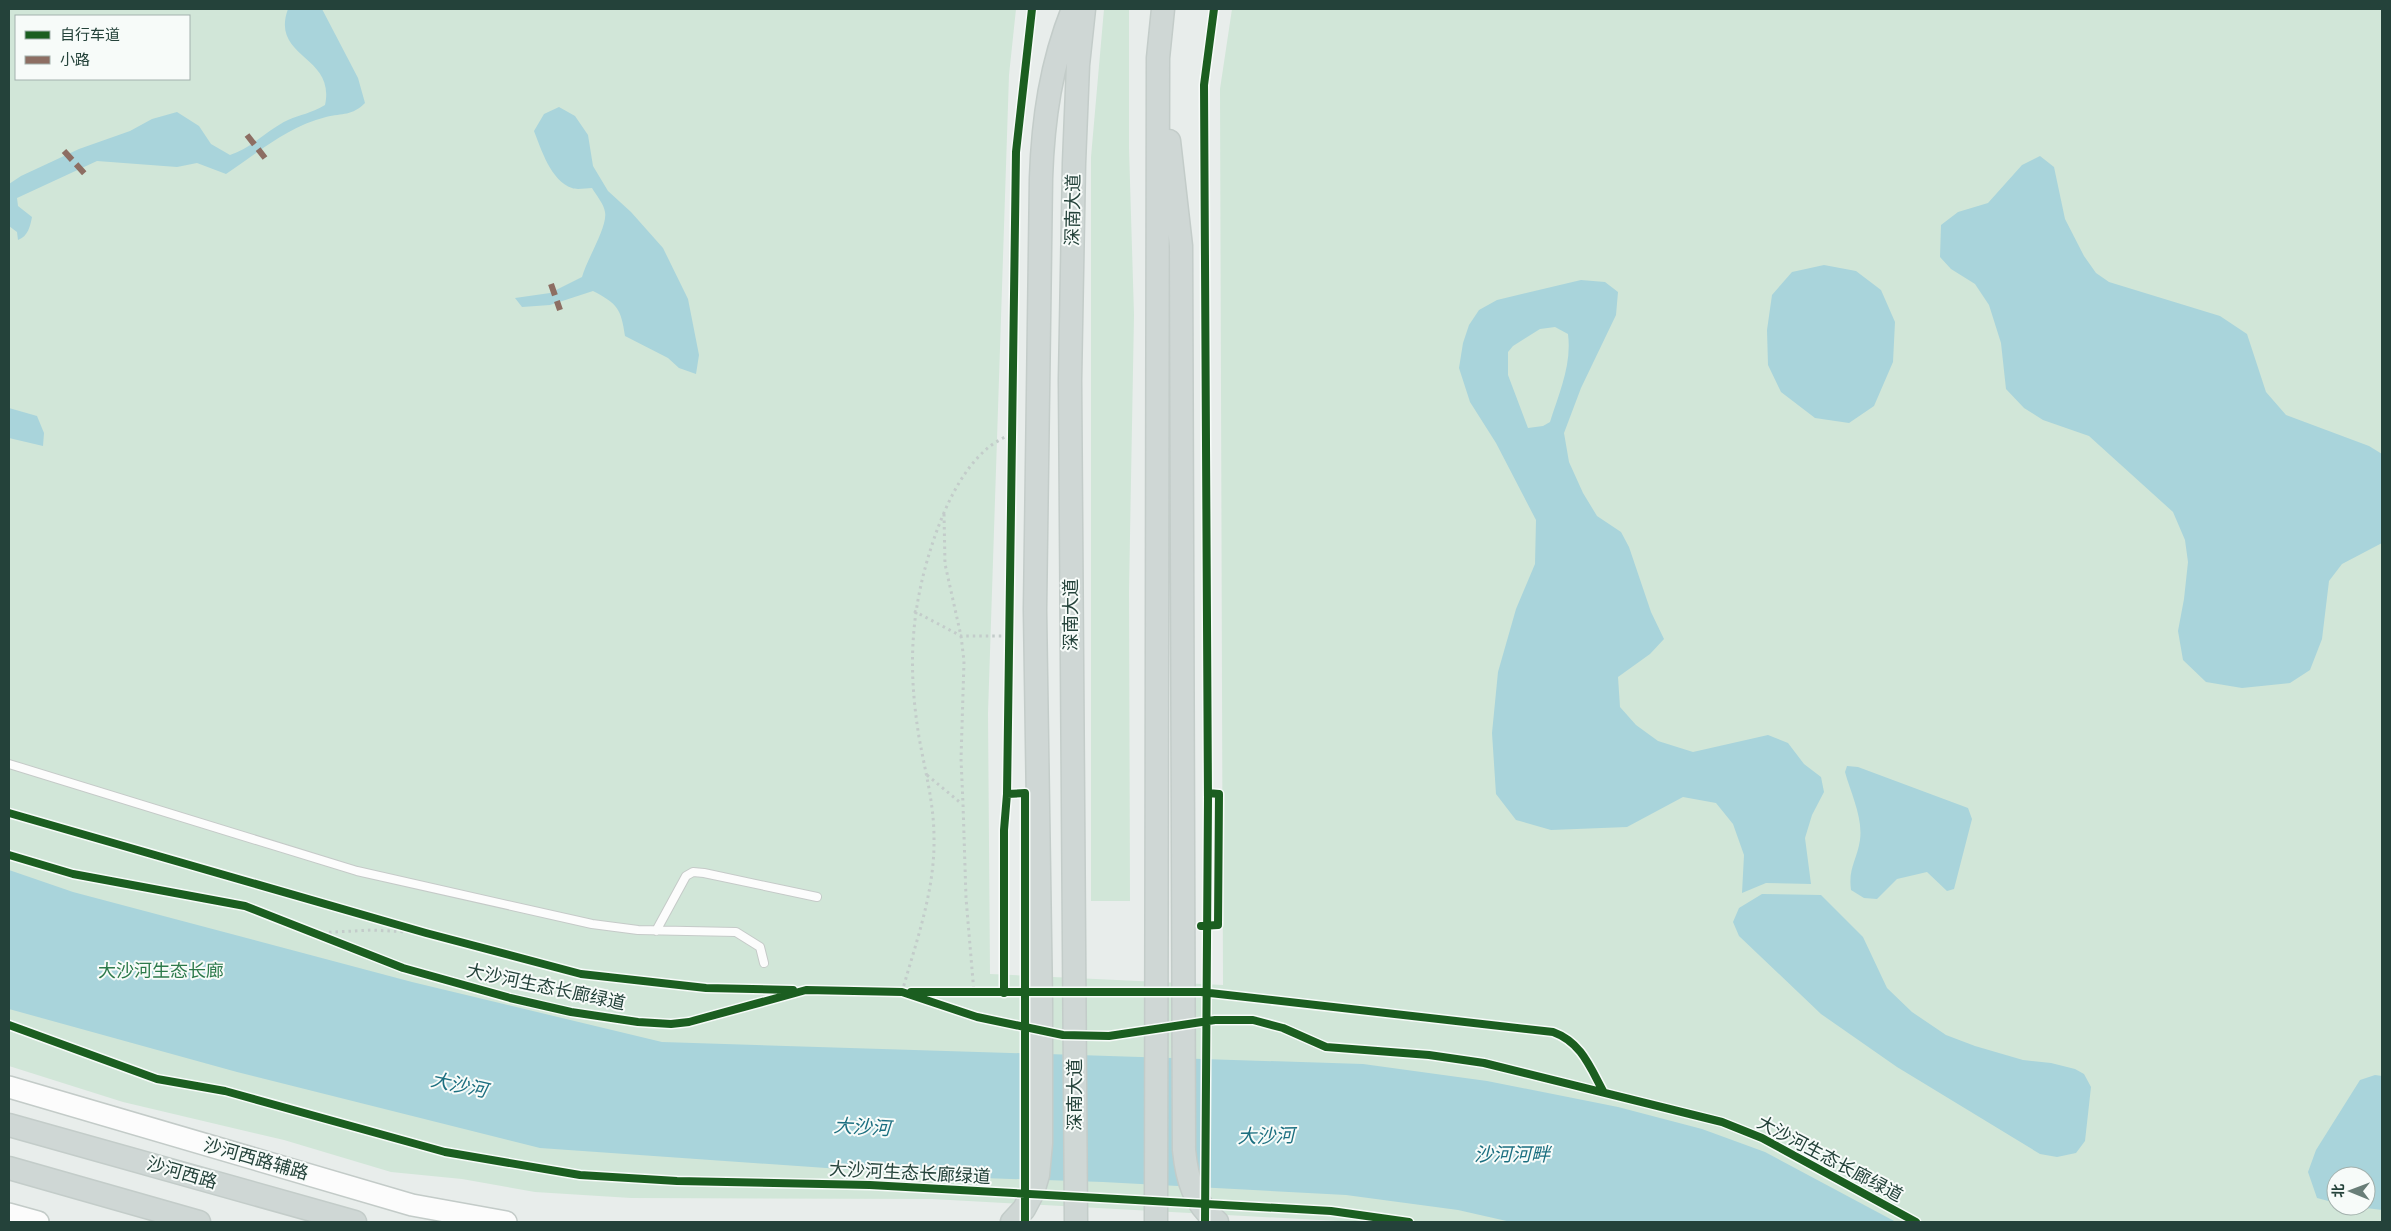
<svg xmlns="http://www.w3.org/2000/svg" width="2391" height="1231" font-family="Montserrat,'Noto Sans SC',sans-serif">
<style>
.green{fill:#d1e6d8;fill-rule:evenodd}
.water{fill:#a9d4db;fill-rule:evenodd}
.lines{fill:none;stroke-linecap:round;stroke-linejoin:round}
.lane-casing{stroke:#c5cac8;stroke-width:10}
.secondary-casing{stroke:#c3cbc8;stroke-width:24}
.primary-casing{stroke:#c3ccc9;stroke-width:25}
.path{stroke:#c3ccca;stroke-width:3;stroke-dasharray:2.5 4;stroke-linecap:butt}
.lane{stroke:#fcfcfc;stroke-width:8}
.secondary{stroke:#fcfcfc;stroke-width:21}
.primary{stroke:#cfd7d5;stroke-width:22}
.quiet{stroke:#8d6e63;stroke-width:6;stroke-dasharray:12 6;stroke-linecap:butt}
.cycleway-casing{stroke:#f7fbf9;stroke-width:11}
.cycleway{stroke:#1b5e20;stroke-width:8}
.labels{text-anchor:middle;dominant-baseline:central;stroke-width:4;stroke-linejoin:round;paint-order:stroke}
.street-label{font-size:18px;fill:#24423a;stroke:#f7fbf9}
.park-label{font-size:18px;fill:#2d7a4b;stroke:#f7fbf9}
.water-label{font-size:19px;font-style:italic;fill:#1c6f80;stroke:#f7fbf9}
</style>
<rect width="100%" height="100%" fill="#e8edeb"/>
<!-- green -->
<path class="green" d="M9,9H1016L1009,75L988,713L990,974L1223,985L1220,89L1232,9H2382V1222H1357L932,1199L631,1198L535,1192L462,1179L391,1172L284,1140L123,1102L9,1066ZM16,16H189V79H16ZM2336,1176H2366V1206H2336Z
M1104,9H1129V148L1134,315L1129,591L1130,901H1091V157Z"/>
<!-- water -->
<path class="water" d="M288,9H322L358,78L365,103C352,116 343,113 326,117C287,127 259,152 226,174L197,163L177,167L97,161L17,198L18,206L32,217C30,227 28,236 18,240L17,232L9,226V184L21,176L79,149L130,131L152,119L177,112L199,126L211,144L230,155C252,148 267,130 288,120C301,114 310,114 325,105C336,55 270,58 288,9Z
M559,107L575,116L588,135L593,166L608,191L631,212L663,248L688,299L699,355L696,374L679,368L668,358L625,336C621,309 618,304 593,291L550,305L522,307L515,298L550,293L582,277C587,259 608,226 605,212C604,204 596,195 592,188C586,188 577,190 572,188C551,181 541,149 534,131L544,114Z
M2040,156L2054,167L2065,219L2084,256L2096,273L2109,282L2220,316L2247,334L2266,392L2286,415L2369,446L2382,454V543L2342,564L2329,581L2322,639L2310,670L2290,683L2242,688L2206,682L2183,660L2178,631L2184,599L2188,562L2185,540L2173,512L2089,436L2043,420L2024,408L2006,389L2001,343L1989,305L1975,284L1951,269L1940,257L1941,225L1958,212L1988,203L2022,165Z
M1824,265L1856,271L1881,290L1895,322L1893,362L1874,406L1849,423L1815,418L1781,392L1768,365L1767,330L1772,295L1792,272Z
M1581,280L1605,282L1618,292L1616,315L1581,388L1564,433L1569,462L1583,493L1597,516L1621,532L1629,547L1651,612L1664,639L1650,654L1618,677L1620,707L1636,725L1658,741L1693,752L1768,735L1788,743L1804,764L1821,777L1824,792L1812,815L1805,838L1811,884L1766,883L1742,893L1744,855L1733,824L1716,803L1683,797L1627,827L1551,830L1516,820L1496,794L1492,733L1498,672L1516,609L1535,564L1536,520L1496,443L1470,402L1459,368L1463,343L1469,325L1479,310L1497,300ZM1555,327L1568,334C1572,365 1559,393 1550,422L1543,426L1528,428L1508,375V352L1513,346L1540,329Z
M9,408L37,416L44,433L43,446L9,438Z
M1847,766L1858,767L1968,808L1972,819L1954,889L1947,891L1927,872L1897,879L1877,899L1864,898L1851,890C1848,868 1857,860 1860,840C1863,817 1851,794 1845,772Z
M9,870L73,892L412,982L662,1042L1363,1064L1487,1081L1618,1107L1702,1129L1765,1152L1896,1222H1511L1458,1210L1346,1195L1103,1182L955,1177L540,1148L237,1072L9,1009Z
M1762,894L1821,895L1863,937L1887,988L1912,1012L1946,1035L1975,1046L2023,1060L2051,1063L2075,1069L2084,1074L2091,1087L2085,1141L2076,1153L2057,1157L2040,1154L1897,1067L1821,1014L1739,936L1733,922L1739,908Z
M2375,1075L2382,1076V1210L2350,1206H2366V1176H2336V1203L2317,1198L2308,1172L2316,1150L2360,1080Z"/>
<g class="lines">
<defs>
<path id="lane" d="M9,764L357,871L592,924L638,930L736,932L760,947L764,963
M656,931L686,876L693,872L704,873L817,897"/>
<path id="secondary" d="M9,1087L412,1205L506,1222
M9,1214L38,1222"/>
<path id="primary" d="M1169,141L1181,246L1184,1150C1187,1180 1194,1203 1217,1222
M9,1125L355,1222
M9,1168L199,1222
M1012,1222L1024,1209L1033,1192L1038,1175L1041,1143V1003L1035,610L1041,178C1043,119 1051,64 1073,9
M1076,1222L1070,380L1074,163L1078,65L1084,9
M1156,1222L1158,58L1163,9"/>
</defs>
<!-- lane casing -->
<use href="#lane" class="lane-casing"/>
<!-- secondary casing -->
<use href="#secondary" class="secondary-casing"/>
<!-- primary casing -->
<use href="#primary" class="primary-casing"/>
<!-- path -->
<path class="path" d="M944,514L945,564L961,636L964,661L961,759L963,804L966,898L974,993
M914,611L961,636H1008
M927,775L962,804
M1208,877V800
M316,933L372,930L426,933
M902,992C916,942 935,891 934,838C934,803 925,771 919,737C907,663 911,604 936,533C947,503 963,468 989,447C995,442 1004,438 1011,433"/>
<!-- lane -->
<use href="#lane" class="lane"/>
<!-- secondary -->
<use href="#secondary" class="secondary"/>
<!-- primary -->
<use href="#primary" class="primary"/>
<!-- quiet -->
<path class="quiet" d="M247,135L265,158
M64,151L85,174
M551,284L560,310"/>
<defs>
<path id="cycleway" d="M1007,794L1025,793V1222
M9,813L426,933L581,974L706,988L793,990
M9,855L73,874L245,906L403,968L510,998L571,1012L638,1022L671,1024L689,1022L806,990L902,992L977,1017L1063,1035L1109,1036L1215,1020H1253L1283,1028L1326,1047L1429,1055L1484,1063L1722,1122L1762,1138L1916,1222
M1201,926L1218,925L1219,794L1208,793
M911,992H1201L1553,1032C1581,1042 1590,1067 1603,1091
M1004,993V830L1007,794L1016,152L1032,9
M9,1025L157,1079L225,1091L445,1152L580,1175L677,1181L870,1185L1331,1211L1409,1222
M1205,1222L1208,800L1204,85L1214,9"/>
</defs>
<!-- cycleway casing -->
<use href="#cycleway" class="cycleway-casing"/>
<!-- cycleway -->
<use href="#cycleway" class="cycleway"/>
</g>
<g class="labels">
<!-- street labels -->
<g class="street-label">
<text transform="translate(1073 210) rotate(-89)">深南大道</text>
<text transform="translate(1071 615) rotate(-90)">深南大道</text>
<text transform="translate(546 987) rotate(12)">大沙河生态长廊绿道</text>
<text transform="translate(1075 1095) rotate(-90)">深南大道</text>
<text transform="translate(256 1159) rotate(16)">沙河西路辅路</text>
<text transform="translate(1830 1159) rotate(28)">大沙河生态长廊绿道</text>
<text transform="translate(182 1173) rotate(16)">沙河西路</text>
<text transform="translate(910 1173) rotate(3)">大沙河生态长廊绿道</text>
</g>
<!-- park labels -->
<g class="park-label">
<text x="161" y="971">大沙河生态长廊</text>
</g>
<!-- water labels -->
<g class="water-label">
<text transform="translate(459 1085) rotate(12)">大沙河</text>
<text transform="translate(862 1127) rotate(3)">大沙河</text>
<text transform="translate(1266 1136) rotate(-1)">大沙河</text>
<text x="1512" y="1154">沙河河畔</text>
</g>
</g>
<!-- border -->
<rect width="2391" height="1231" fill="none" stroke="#24423a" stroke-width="20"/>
<!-- legend -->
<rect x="15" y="15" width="175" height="65" fill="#f7fbf9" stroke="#a3b1ad"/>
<rect x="25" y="31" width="25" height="8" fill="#1b5e20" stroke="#a3b1ad"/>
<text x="60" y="40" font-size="15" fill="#24423a">自行车道</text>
<rect x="25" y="56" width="25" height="8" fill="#8d6e63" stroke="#a3b1ad"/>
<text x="60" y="65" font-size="15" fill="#24423a">小路</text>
<!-- north arrow -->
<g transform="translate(2351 1191) rotate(271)"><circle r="24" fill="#f7fbf9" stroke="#a3b1ad"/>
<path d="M0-4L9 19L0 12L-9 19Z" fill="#697e78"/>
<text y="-8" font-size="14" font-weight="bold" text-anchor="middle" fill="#24423a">北</text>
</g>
</svg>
